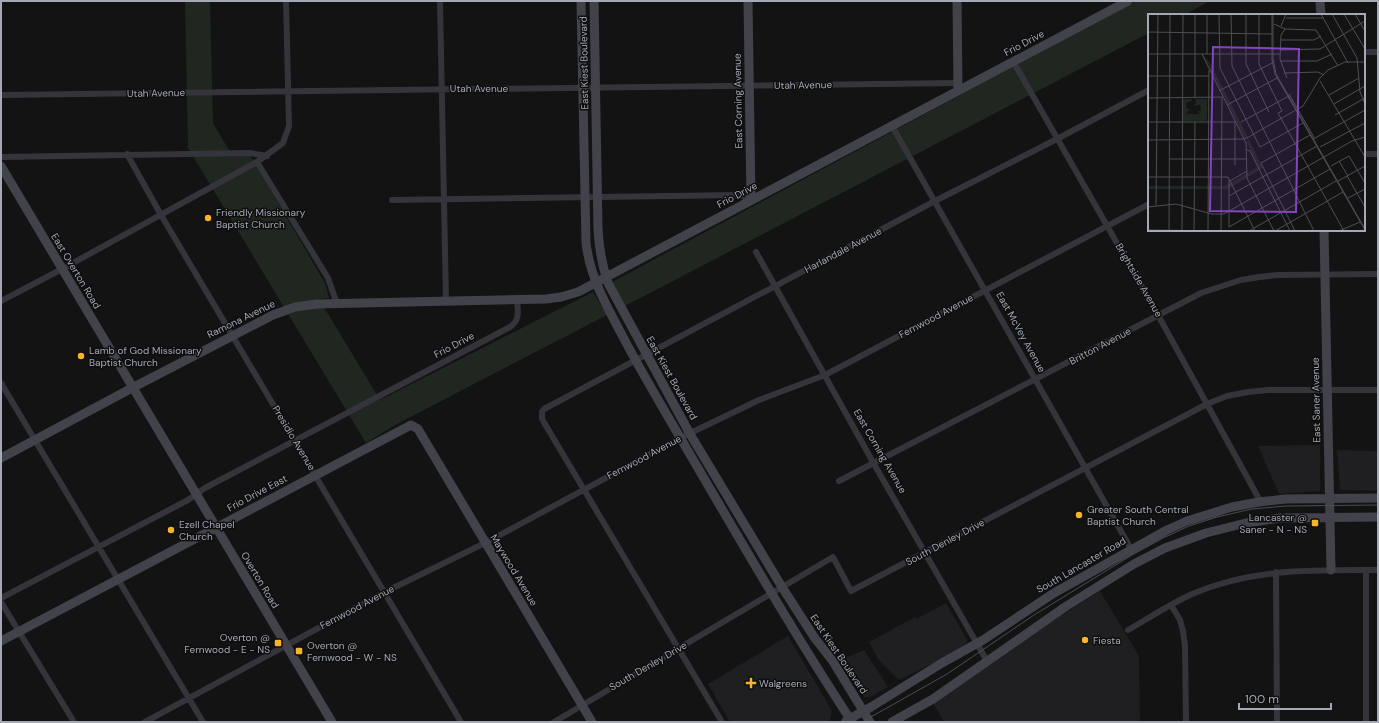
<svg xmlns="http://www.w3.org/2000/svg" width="1379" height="723" font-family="'DM Sans',sans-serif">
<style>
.built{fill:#1f1f21}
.green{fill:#1f2720}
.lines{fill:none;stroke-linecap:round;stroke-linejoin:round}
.street{stroke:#34343a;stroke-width:6}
.secondary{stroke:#42434a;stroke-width:9}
.tram{stroke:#4b4c53;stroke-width:1}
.poi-dot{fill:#f6b529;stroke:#0e0e0f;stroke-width:1.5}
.labels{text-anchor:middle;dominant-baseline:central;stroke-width:3;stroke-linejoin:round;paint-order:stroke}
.street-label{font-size:10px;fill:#a4a9b5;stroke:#0e0e0f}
.poi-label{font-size:10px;fill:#a4a9b5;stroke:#0e0e0f;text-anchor:start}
.inset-road{fill:none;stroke:#4d4f54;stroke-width:1}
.view{fill:#8345bd;fill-opacity:0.15;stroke:#8345bd;stroke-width:2}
.inset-edge{fill:none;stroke:#a4a9b5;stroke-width:2}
</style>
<rect width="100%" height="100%" fill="#131314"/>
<!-- built -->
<path class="built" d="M1320,445V491L1279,494L1258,446Z
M1337,450L1378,451V491L1340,490Z
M1100,591L1139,656L1140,722H944L932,701L1026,638Z
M946,603L967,640L966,644L940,660L899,680L878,659L869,642L915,617L916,619Z
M788,636L832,711L830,720L827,722H730L708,684Z
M864,650L888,687L870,697H864L840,660Z"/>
<!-- green -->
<path class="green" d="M185,1H210L213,123L232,155H250L325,283L329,298L319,299L380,400L593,292L607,315L395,425L366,443L188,148Z
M1136,1H1210L1184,15H1149V33L625,306L612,282Z"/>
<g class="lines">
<!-- street -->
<path class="street" d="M440,1L446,301
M1364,52H1378
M1013,61L1158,315L1258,497L1259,502
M1,95L958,83
M892,126L1131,549
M127,154L161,215L461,722
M1364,154H1378
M1,157L250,153L267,156
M257,162L328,278L337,304
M392,200L740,195L751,200
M756,252L874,464L987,661
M1,301L62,269L257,162L283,143L289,126L286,1
M1,383L203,722
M839,481L1201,293L1241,280L1259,277L1278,275L1378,274
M1366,570V722
M1276,572L1277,722
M1,598L188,500L205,488L510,327C520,320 518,312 517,300
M1,602L74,722
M1171,605L1180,620L1183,631L1185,646L1186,722
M1128,630C1149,618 1170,604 1192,594C1252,568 1314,570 1378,570
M145,722L385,592L485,543L680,438L759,400L825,375L1149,204
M554,722L833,557L851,591L1207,404L1227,396L1248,392L1268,390H1378
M722,722L542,419V412L544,409L935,201L1057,139L1149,90"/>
<!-- secondary -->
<path class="secondary" d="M581,1L586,243C590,277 606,305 622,335C638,366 656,396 674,427C732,526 789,626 852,722
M594,1L598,229C599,248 602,265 608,283L690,434L782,587L814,637L832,660L870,722
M748,1L751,200
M957,1L958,90
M1320,1L1321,15
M1,166L332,722
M1324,230L1331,570
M1,458L132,388L273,315L295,307L317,304L546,299L561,297L578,292L1128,1
M1,641L411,425L418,429L592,722
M846,721L871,707L942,663L983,640L1054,593L1167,530L1187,521L1232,507L1259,502L1285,499L1378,498
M892,722L933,699L1065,607L1134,564L1165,548L1206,533L1246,523L1280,518L1378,517"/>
<!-- tram -->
<path class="tram" d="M862,722L947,674L1034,615L1132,555L1163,538L1189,526L1217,517L1252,509L1286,506L1378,505"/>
</g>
<!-- markers -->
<g class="poi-dot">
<circle cx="208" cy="218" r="4"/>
<circle cx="81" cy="356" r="4"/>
<circle cx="1079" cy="515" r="4"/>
<rect x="1311" y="519" width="8" height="8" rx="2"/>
<circle cx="171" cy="530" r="4"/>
<circle cx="1085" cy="640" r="4"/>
<rect x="274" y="639" width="8" height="8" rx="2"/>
<rect x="295" y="647" width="8" height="8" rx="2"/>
<path d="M749 677h4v4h4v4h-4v4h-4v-4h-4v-4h4z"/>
</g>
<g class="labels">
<!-- street labels -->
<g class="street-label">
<text transform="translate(1024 43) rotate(-28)">Frio Drive</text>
<text transform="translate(584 63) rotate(-91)">East Kiest Boulevard</text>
<text transform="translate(803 85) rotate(-1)">Utah Avenue</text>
<text x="479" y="88">Utah Avenue</text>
<text transform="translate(156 93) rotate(-1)">Utah Avenue</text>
<text transform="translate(738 101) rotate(-91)">East Corning Avenue</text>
<text transform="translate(737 195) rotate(-28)">Frio Drive</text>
<text transform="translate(843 250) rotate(-28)">Harlandale Avenue</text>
<text transform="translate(76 271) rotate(59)">East Overton Road</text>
<text transform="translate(1139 280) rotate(60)">Brightside Avenue</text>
<text transform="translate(936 316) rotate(-28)">Fernwood Avenue</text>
<text transform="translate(241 319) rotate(-26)">Ramona Avenue</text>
<text transform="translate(1021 332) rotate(61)">East McVey Avenue</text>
<text transform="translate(454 345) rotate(-28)">Frio Drive</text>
<text transform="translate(1100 346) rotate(-28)">Britton Avenue</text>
<text transform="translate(672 378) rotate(61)">East Kiest Boulevard</text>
<text transform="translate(1316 400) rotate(-91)">East Saner Avenue</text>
<text transform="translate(294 438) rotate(59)">Presidio Avenue</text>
<text transform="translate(880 451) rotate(60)">East Corning Avenue</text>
<text transform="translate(644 457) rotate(-28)">Fernwood Avenue</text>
<text transform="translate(257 493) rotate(-28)">Frio Drive East</text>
<text transform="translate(945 542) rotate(-28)">South Denley Drive</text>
<text transform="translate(1081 565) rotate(-30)">South Lancaster Road</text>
<text transform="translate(514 570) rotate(59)">Maywood Avenue</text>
<text transform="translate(260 580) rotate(59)">Overton Road</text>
<text transform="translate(357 607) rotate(-28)">Fernwood Avenue</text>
<text transform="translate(839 654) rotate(56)">East Kiest Boulevard</text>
<text transform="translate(648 666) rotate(-30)">South Denley Drive</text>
</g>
<!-- poi labels -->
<g class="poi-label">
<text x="216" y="212">Friendly Missionary<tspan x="216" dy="12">Baptist Church</tspan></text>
<text x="89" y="350">Lamb of God Missionary<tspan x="89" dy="12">Baptist Church</tspan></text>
<text x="1087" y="509">Greater South Central<tspan x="1087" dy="12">Baptist Church</tspan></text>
<text x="1307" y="517" text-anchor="end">Lancaster @<tspan x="1307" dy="12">Saner - N - NS</tspan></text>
<text x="179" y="524">Ezell Chapel<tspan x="179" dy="12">Church</tspan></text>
<text x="270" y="637" text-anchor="end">Overton @<tspan x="270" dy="12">Fernwood - E - NS</tspan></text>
<text x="1093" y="640">Fiesta</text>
<text x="307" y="645">Overton @<tspan x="307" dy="12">Fernwood - W - NS</tspan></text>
<text x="759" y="683">Walgreens</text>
</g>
</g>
<!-- overview -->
<g transform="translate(1148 14)">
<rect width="217" height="217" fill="#131314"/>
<path d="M55,41L62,49L100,123L97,125ZM35,85H44V87L38,89L39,95H43L38,99L43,100H52L49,97H53L52,91L45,92L48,89L47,85H59V107H35ZM101,126L115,154L80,175H0V172H77L110,153L98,127Z" fill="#1f2720"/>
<path class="inset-road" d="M71,0L72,54L112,133L155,109M83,0L84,52L166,217M98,0V50L121,98M111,0V50L134,97L130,99L196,217M124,0V46L127,60L217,216M125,0V45L128,60L217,215M173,0L200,49M184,0L209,44L212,78L217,90M196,0L217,35M207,0L217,17M138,4H175M126,10L137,15L168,16L190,52M133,12L138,0M137,15L133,21L132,45L139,64M0,18L124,20M133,26H166L173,22M132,36L172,35L217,7M0,40H132M54,40L98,129L99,164L126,217M59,40V0M132,47H169L184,40M136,59L170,58L176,61M0,62H61M172,67L217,143M71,77L124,49M141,80L167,125M181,81L211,64M47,83V0M0,84L75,83M186,90L217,72M79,91L129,64M187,101L217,84M0,108H87V151M93,108L141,82M167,124L217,96M0,126L97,125L155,92L172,64L180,56L197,48H217M172,133L217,109M99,136L102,137L142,217M21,145H99M191,147L200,162M183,152L201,142L217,169M199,162L217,193M0,163H80L107,217M82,167L99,157M190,167L217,152M81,182L169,132M200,184L217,175M8,191L10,0M0,193L28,190L64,200H76L204,127L217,123M81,213L182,155M81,213V166M0,216L81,217M60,216L61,56M21,217L22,0M34,217L35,0M46,217L47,108M73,217L74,84M101,217L188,167M127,217L195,178M147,217L113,149L162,121M191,217L212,208"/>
<path class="view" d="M65,33L151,35L148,198L62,197Z"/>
<rect width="217" height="217" class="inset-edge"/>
</g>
<!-- border -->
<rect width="1379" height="723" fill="none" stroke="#a4a9b5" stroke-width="4"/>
<!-- scale -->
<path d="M1239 703v6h92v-6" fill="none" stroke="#a4a9b5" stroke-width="2"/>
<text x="1245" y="703" font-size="12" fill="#a4a9b5" stroke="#0e0e0f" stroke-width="3" paint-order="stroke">100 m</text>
</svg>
